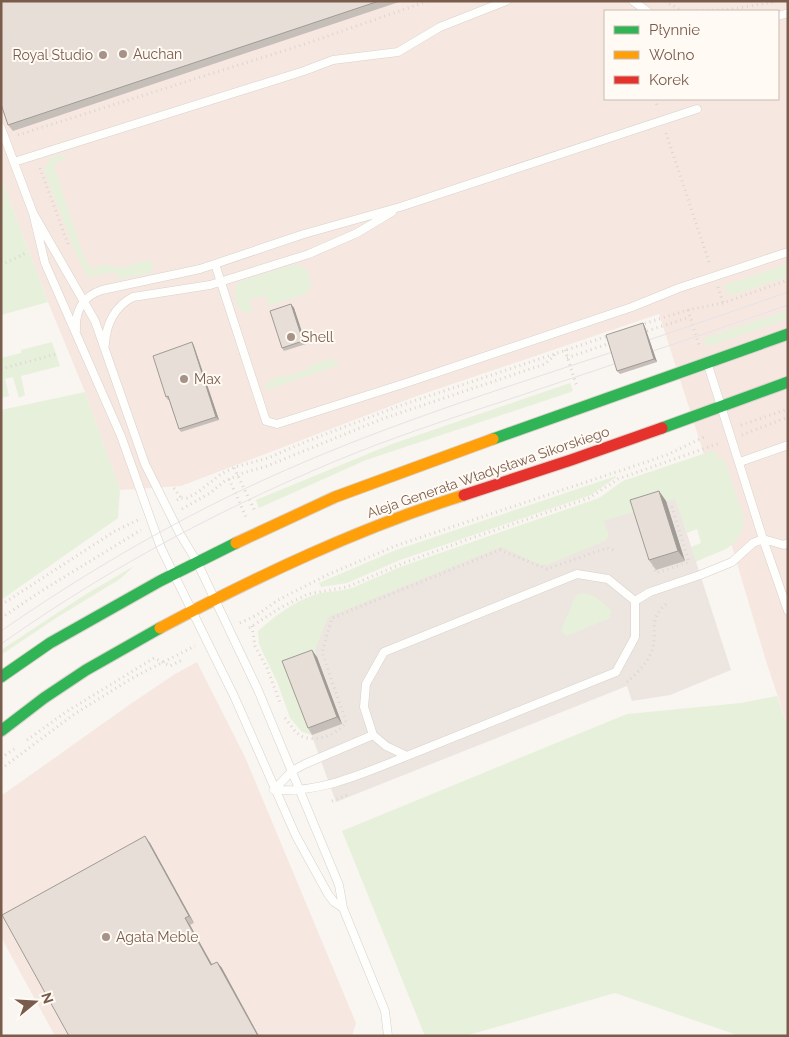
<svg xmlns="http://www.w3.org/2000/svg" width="789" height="1037" font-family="Raleway,sans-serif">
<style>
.commercial{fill:#f6e8e1;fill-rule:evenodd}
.industrial{fill:#ede5e0}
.green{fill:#e7f0db}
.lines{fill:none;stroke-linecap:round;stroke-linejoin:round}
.lane-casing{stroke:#d7d1cb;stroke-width:9}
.fast-casing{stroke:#d9d2cb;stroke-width:13}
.slow-casing{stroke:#d9d2cb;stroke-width:13}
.jam-casing{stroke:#d9d2cb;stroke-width:13}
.path{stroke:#dcd5d0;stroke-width:3;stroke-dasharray:1 4;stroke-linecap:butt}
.lane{stroke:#fefefd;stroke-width:8}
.fast{stroke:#30b455;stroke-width:11}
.slow{stroke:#ff9f0a;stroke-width:11}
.jam{stroke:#e5322d;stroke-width:11}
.tram{stroke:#e6e3e7;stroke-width:1}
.wall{fill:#c6bfb9}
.shaded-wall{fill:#a19b96}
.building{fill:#e6ded7;stroke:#a19b96}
.poi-dot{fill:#a69286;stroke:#fffaf3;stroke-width:2}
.labels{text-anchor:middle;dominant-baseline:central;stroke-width:4;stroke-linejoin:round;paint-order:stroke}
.poi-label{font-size:14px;fill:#7a5c4d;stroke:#fffaf3;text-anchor:start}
.street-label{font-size:14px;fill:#7a5c4d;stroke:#fffaf3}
</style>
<rect width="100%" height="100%" fill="#f9f5f0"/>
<!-- commercial -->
<path class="commercial" d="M1,1H788V727L766,661L711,476L659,314L417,396L181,486L120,490L85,392L48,302L1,177ZM605,11H778V99H605Z
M197,662L245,757L356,1023L352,1036H55L1,937V796L129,705L175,674Z"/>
<!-- industrial -->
<path class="industrial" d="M669,478L731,670L670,695L632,701L627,686L336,802L287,668L328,608Z"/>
<!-- green -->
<path class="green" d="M61,155L67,159L53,164L84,257L91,269L106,264L116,268L124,267L146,260L151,261L153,265L150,273L118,279L115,272L88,277L78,259L44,170L51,157Z
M1,177L48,302L1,315Z
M788,264V277L732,295L727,293L724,285Z
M292,265H299L307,270L312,284L306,294L269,306L266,295L249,300L253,313C235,315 231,294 238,282Z
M788,310V319L709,346L706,345L704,338Z
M52,342L60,366L21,376L25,395L19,398L13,377L5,379L9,396L1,398V358L21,353V350Z
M329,359L337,362L339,365L266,390L264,388L270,380L283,375L285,377L306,370L308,366Z
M570,383L573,390L571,392L366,460L259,508L256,500L392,444Z
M85,392L120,490L118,518L1,600V410Z
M712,451L716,452L719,460L724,458L744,518C742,551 718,550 696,562L691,547L701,543L697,529L687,533L675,499L604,521L609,535L605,541L549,564L541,565L501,547L328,617L315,650L317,657L287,668L312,735L302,732L290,718L278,684L259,644L258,631C274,617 293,602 314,595C325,591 339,592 352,588L400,567L599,498L623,481Z
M616,476V477L591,495L400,560L347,583L321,587L319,583L396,550Z
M134,566L120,579L56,618L1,655V650L83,596Z
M585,593L597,598L611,610L610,618L567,636L565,635L561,630L575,597L578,594Z
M777,696L788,727V1036H740L615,993L465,1036H425L342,831L627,714L741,703Z"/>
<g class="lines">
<defs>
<path id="lane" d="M633,1L647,11
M778,16L788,13
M1,128L33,213L45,263L121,436L161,548L234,696L296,836L328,894L334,902L343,908
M14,162L304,71L333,60L398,52L440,27L506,1
M33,213L95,321L145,464L180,534L197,562L258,690L339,885L343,908L385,1011L388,1036
M215,264L266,421L277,424L406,383L632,307L679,288L788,252
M76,330C75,311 83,296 102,290L200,269L304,234L400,207L697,109
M105,344C106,324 115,306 133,297L210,285L309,254L357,233L392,212
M740,462L788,445
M788,543L784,545L763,539L788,611
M577,574L608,579L635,601V637L616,672L407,756L386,746L373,735L364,707L366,684L384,652Z
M635,601L650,592L700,575L732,562L753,543L763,539L708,365
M274,790C322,793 364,773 407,756
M274,790L292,771L305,764L373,735"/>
<path id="fast" d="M662,428L788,382
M493,439L788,334
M1,677L50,643L160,581L236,543
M1,731L44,698L86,670L160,628"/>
<path id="slow" d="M236,543L335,497L493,439
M160,628C258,576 359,528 464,495"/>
<path id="jam" d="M464,495L571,460L662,428"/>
</defs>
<!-- lane casing -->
<use href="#lane" class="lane-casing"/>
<!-- fast casing -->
<use href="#fast" class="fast-casing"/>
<!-- slow casing -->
<use href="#slow" class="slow-casing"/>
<!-- jam casing -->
<use href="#jam" class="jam-casing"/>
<!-- path -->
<path class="path" d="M665,1L682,11L726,10L774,2
M655,99L658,108
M1,108L4,117
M666,133L710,265
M18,135L305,44L428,1
M40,168L68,244
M1,265L28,252
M718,287L723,303
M688,310L699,345
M640,325L688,310L723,303L788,280
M647,331L690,317
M565,350L577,387
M567,358L610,343
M1,369L56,354
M741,425L788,409
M742,435L788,417
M234,468L255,511
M229,479L246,517
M174,488L181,498
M177,500L181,498H187L198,492L221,474L235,467L268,458L305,442L399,406L608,336
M182,509L210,493L225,481L243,473L267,466L382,419L545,364L557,353
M651,561L656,573L689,562L671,504
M1,605L115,531L138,520
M1,618L43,590L141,530
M240,623L257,615L278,600L327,575L395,546L667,455L706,436
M252,626L255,646L267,668L281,705
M249,628L280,608L308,594L347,587L401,564L466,540L589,498L618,479L720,443
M627,682C635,675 645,666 650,655C661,633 644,620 669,602
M285,718C291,725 295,734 304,737C319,742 339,733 346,722L322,652L332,618L500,550L547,569L607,548L614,550
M27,740L66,712L154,658L170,666L184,659
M1,758L14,749
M1,769L73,715L134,677L195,646
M332,801L350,794"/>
<!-- lane -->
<use href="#lane" class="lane"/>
<!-- fast -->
<use href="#fast" class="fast"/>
<!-- slow -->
<use href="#slow" class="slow"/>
<!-- jam -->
<use href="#jam" class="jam"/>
<!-- tram -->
<path class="tram" d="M1,631C89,570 182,516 279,473C373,431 470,399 567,367C641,343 714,318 788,292
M1,644C111,566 233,502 358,452C409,432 461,415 513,398C605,367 696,337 788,305"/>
</g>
<!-- wall -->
<path class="wall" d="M1,1H402L13,131L8,125Z
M291,304L294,308L306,344L284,351L282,348Z
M643,323L645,327L657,362L620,374L617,371Z
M192,342L194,346L219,420L181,432L179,429L169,400H168L166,397Z
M659,491L666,501L685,561L656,570L649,560Z
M317,657L342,724L312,735L308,728Z
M150,843L194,923L190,925L212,964L217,962L222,968L2,915Z"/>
<!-- shaded-wall -->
<path class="shaded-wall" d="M291,304L294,308L306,344L303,341Z
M643,323L645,327L657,362L654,359Z
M192,342L194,346L219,420L216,417Z
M659,491L666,501L685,561L678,551Z
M312,650L317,657L342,724L337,717Z
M145,836L150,843L194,923L189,916Z
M185,918L190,925L216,972L211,965Z
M217,962L222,968L259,1036H258Z"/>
<!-- building -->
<path class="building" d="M1,1H379L8,125L1,104Z
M291,304L303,341L282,348L270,311Z
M643,323L654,359L617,371L606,335Z
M192,342L216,417L179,429L168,396L166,397L153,356Z
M659,491L678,551L649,560L630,500Z
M312,650L337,717L308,728L282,661Z
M145,836L189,916L185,918L211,965L217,962L258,1036H69L2,915Z"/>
<!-- markers -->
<g class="poi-dot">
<circle cx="123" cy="54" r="5"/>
<circle cx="103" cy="55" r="5"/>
<circle cx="291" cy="337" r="5"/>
<circle cx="184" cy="379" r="5"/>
<circle cx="106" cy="937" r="5"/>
</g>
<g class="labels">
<!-- poi labels -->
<g class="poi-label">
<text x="133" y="54">Auchan</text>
<text x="93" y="55" text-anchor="end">Royal Studio</text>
<text x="301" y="337">Shell</text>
<text x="194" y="379">Max</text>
<text x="116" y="937">Agata Meble</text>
</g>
<!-- street labels -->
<g class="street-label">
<text transform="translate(488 472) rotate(-19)">Aleja Generała Władysława Sikorskiego</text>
</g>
</g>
<!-- border -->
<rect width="789" height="1037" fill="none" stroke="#7a5c4d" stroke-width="5"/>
<!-- legend -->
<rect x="604" y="10" width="175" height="90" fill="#fffaf3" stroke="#cabbb1"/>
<rect x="614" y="26" width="25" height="8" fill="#30b455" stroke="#cabbb1"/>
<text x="649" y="35" font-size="15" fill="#7a5c4d">Płynnie</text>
<rect x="614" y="51" width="25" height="8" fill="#ff9f0a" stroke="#cabbb1"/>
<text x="649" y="60" font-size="15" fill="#7a5c4d">Wolno</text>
<rect x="614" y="76" width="25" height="8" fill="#e5322d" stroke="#cabbb1"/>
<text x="649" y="85" font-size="15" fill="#7a5c4d">Korek</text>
<!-- north arrow -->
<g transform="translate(35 1002) rotate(72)" stroke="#fffaf3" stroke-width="4" paint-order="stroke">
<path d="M0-4L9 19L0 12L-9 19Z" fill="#7a5c4d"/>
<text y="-8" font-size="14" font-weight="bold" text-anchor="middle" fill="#7a5c4d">N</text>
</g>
</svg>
